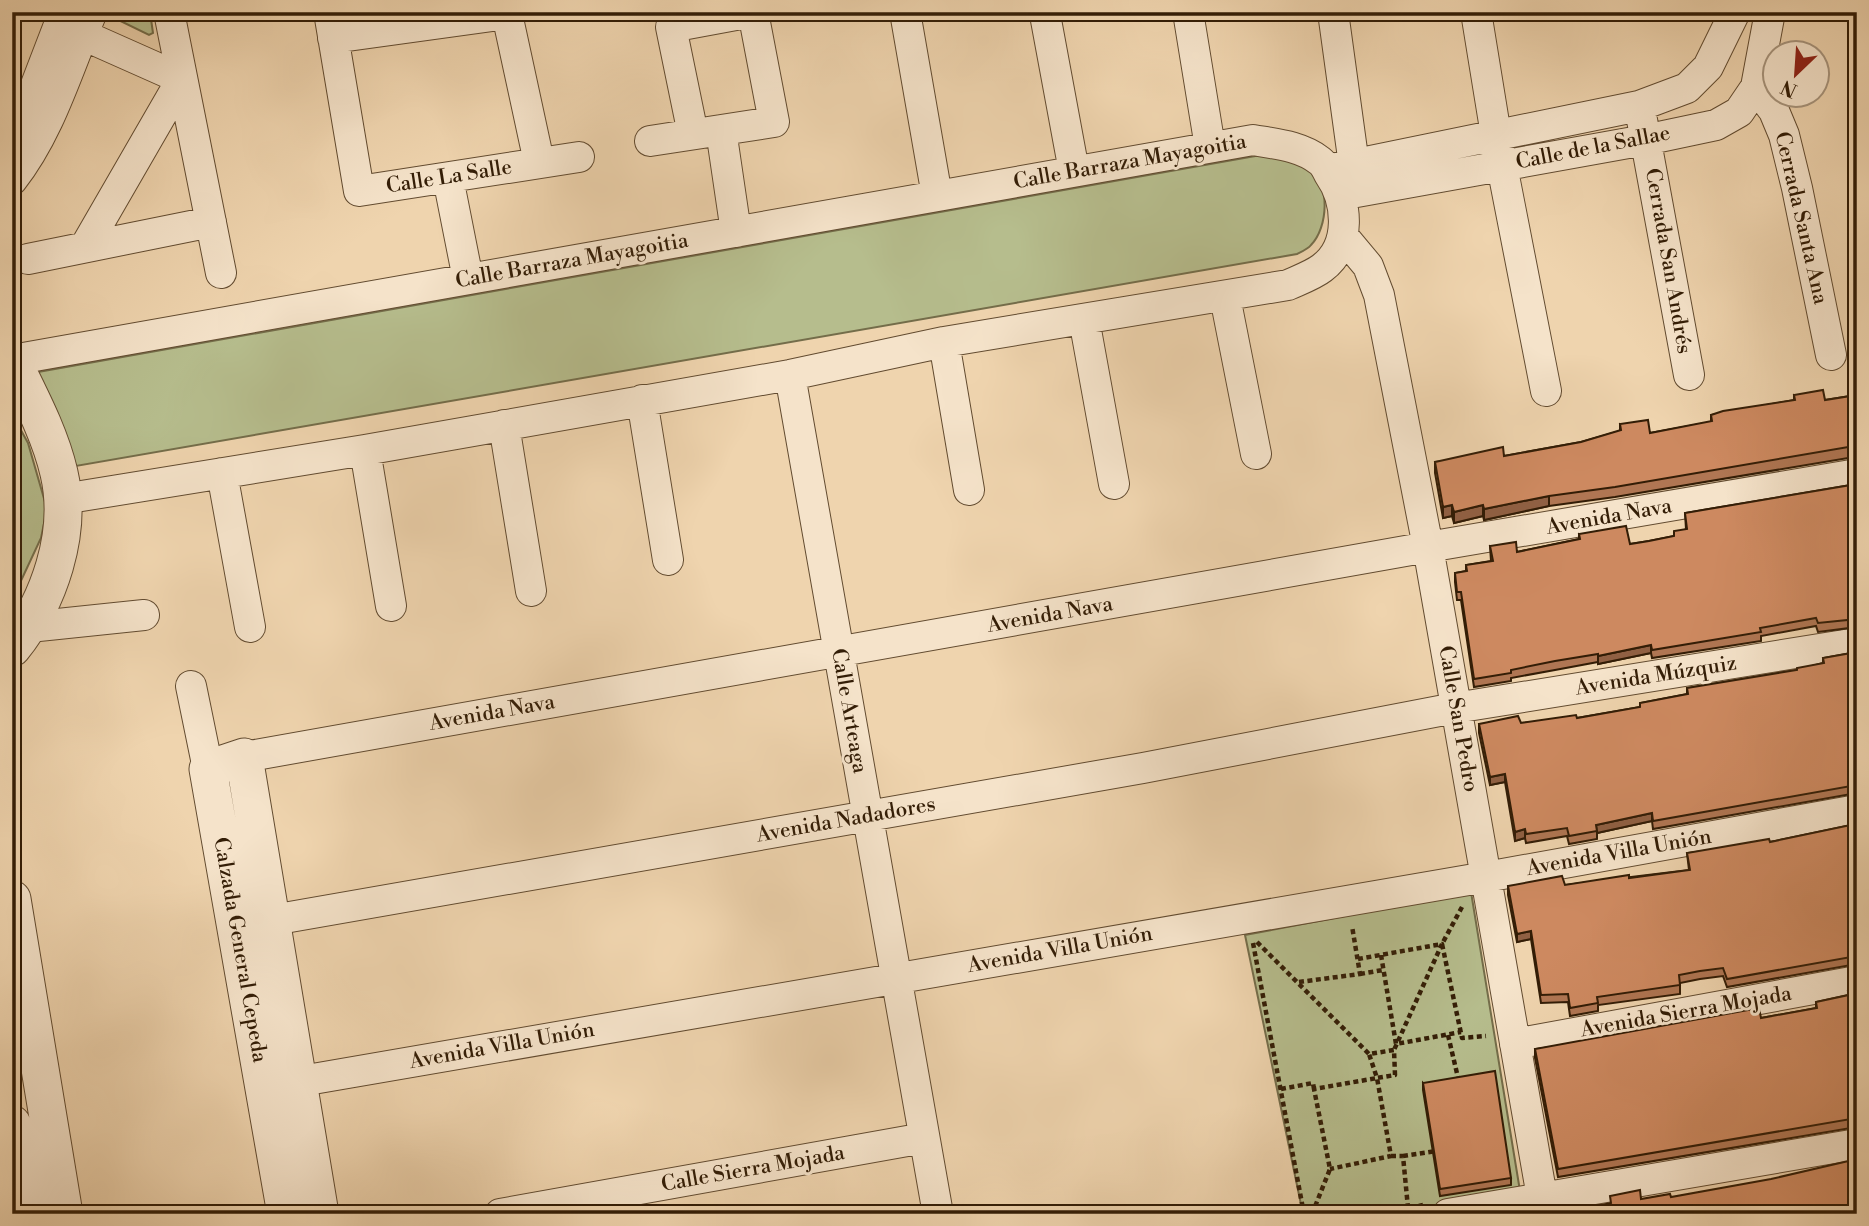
<svg xmlns="http://www.w3.org/2000/svg" width="1869" height="1226" font-family="'Libre Bodoni',serif">
<style>
.green{fill:#b6bd8d;stroke:#746d4a;stroke-width:2}
.lines{fill:none;stroke-linecap:round;stroke-linejoin:round}
.minor-casing{stroke:#624b30;stroke-width:32}
.tertiary-casing{stroke:#624b30;stroke-width:39}
.path{stroke:#331d06;stroke-width:4.5;stroke-dasharray:5 3.5;stroke-linecap:butt}
.minor{stroke:#f5e3ca;stroke-width:30}
.tertiary{stroke:#f5e3ca;stroke-width:37}
.wall{fill:#b07653;stroke:#331d06;stroke-width:2}
.shaded-wall{fill:#906043;stroke:#331d06;stroke-width:2}
.building{fill:#cd8960;stroke:#331d06;stroke-width:2}
.labels{text-anchor:middle;dominant-baseline:central;stroke-width:6;stroke-linejoin:round;paint-order:stroke}
.street-label{font-size:21px;fill:#331d06;stroke:#f5e3ca}
</style>
<rect width="100%" height="100%" fill="#efd4ae"/>
<filter id="stains"><feTurbulence type="fractalNoise" baseFrequency=".00286" numOctaves="4"/><feColorMatrix values="0 0 0 0 .2 0 0 0 0 .09 0 0 0 0 .02 0 0 0 .5 -.17"/></filter>
<radialGradient id="worn" r=".72"><stop offset=".6" stop-color="#630" stop-opacity="0"/><stop offset="1" stop-color="#630" stop-opacity=".3"/></radialGradient>
<!-- green -->
<path class="green" d="M102,12H150L153,33L149,35Z
M1261,155C1277,158 1295,161 1309,169C1331,183 1328,228 1311,245C1308,249 1301,252 1297,254L76,466L38,372Z
M12,414L28,443L47,509L41,538L12,600Z
M1471,892L1520,1191L1391,1214H1303L1245,935Z"/>
<g class="lines">
<defs>
<path id="minor" d="M169,12L221,273
M329,12L359,191L579,157
M905,12L937,196
M1188,12L1210,147
M1333,12L1354,165
M1476,12L1496,135L1546,391
M1046,20L1074,171
M83,35L182,79L85,247
M333,38L507,14L539,162
M1756,87L1774,111L1784,135L1797,188L1831,355
M1642,120L1689,375
M721,130L736,232
M693,134L671,27L752,12
M12,137L24,116L64,12
M650,141L774,122L753,12
M1327,170L1639,106L1687,88L1708,67L1735,12
M448,178L468,279
M12,180C50,132 68,68 92,12
M1340,195L1645,140L1716,125L1739,112L1756,87L1770,12
M1343,236L1368,266L1379,295L1428,547L1545,1214
M28,259L211,222
M1225,297L1256,454
M1084,319L1114,484
M944,342L969,490
M12,360L1253,140C1276,144 1301,146 1320,161C1324,164 1327,170 1329,174C1348,201 1352,246 1322,268C1313,275 1299,280 1288,285L944,342L790,375L365,450L63,499
M790,375L938,1214
M642,400L668,560
M504,425L531,591
M365,450L391,606
M222,473L250,627
M29,627L144,615
M191,686L208,769
M244,757L1428,547L1857,474
M250,924L1143,768L1455,708L1857,643
M1515,1044L1857,981
M278,1085L1486,877L1857,810
M500,1214L924,1138
M1448,1214L1857,1144"/>
<path id="tertiary" d="M12,360C30,397 50,434 59,473C73,533 49,602 12,648
M12,899L64,1214
M12,1124L28,1214
M286,1214L208,769L244,757L320,1214"/>
</defs>
<!-- minor casing -->
<use href="#minor" class="minor-casing"/>
<!-- tertiary casing -->
<use href="#tertiary" class="tertiary-casing"/>
<!-- path -->
<path class="path" d="M1462,907L1442,944L1462,1038L1486,1036
M1257,942L1369,1054L1394,1050L1395,1075L1377,1078L1369,1054
M1253,943L1304,1214
M1381,955L1396,1044L1461,1032
M1358,959L1442,944L1394,1050
M1360,974L1383,970
M1299,982L1360,974L1352,926
M1448,1035L1459,1082
M1281,1089L1313,1083L1314,1089
M1391,1156H1403L1408,1208
M1403,1156L1437,1151
M1312,1214L1330,1169L1314,1089L1377,1078L1391,1156L1330,1169
M1377,1214L1423,1205"/>
<!-- minor -->
<use href="#minor" class="minor"/>
<!-- tertiary -->
<use href="#tertiary" class="tertiary"/>
</g>
<!-- wall -->
<path class="wall" d="M1794,395L1825,400L1857,395V458L1854,457L1615,497L1549,506L1484,520L1483,516L1454,523L1452,516L1443,518L1435,473V462L1504,456L1581,442L1620,431V424L1650,433L1711,422V415L1794,400Z
M1857,484V627L1818,632L1816,626L1761,636V641L1652,658L1651,653L1598,664V662L1555,670L1511,678V681L1474,687L1461,600H1457L1455,582V573L1466,571V565L1491,561L1490,546L1517,552L1579,539V534L1630,544L1649,541L1674,536L1686,529L1685,513Z
M1857,652V793L1653,829L1652,821L1597,833V839L1569,844L1567,836L1526,843L1525,838L1515,841L1505,782L1490,785L1479,733V724L1521,723L1577,718L1640,707V703L1687,694V688L1797,670L1823,663V658Z
M1857,819V964L1727,987L1723,976L1700,979L1680,983V994L1598,1005V1011L1570,1016L1568,1002L1541,1003L1531,939L1517,942L1508,895V886L1565,885L1689,870L1687,853L1770,842L1851,825V821Z
M1857,990V1127L1558,1177L1535,1058V1049L1761,1018L1816,1008V1002L1848,995Z
M1423,1083L1511,1178V1185L1440,1196L1423,1090Z"/>
<!-- shaded-wall -->
<path class="shaded-wall" d="M1549,496V506L1484,520V509Z
M1452,505V516L1443,518V507Z
M1483,505V516L1454,523V512Z
M1651,645V653L1598,664V656Z
M1505,774V782L1490,785V777Z
M1652,813V821L1597,833L1596,825Z
M1525,829V838L1515,841V832Z
M1531,931V939L1517,942V934Z"/>
<!-- building -->
<path class="building" d="M1823,390L1825,400L1857,395V447L1854,446L1615,487L1549,496L1484,509L1483,505L1454,512L1452,505L1443,507L1435,462L1503,447L1504,456L1581,442L1621,430L1620,424L1648,420L1650,433L1712,421L1711,415L1723,411L1795,400L1794,395Z
M1857,484V619L1818,623L1816,618L1760,628L1761,632L1652,650L1651,645L1598,656V654L1555,661L1511,670V673L1474,679L1461,592H1457L1455,573L1467,571L1466,565L1493,561L1490,546L1516,542L1517,552L1580,539L1579,534L1626,526L1630,544L1649,541L1674,536V531L1687,529L1685,513Z
M1857,652V785L1653,821L1652,813L1596,825L1597,831L1569,836L1567,828L1526,834L1525,829L1515,832L1505,774L1490,777L1479,724L1518,716L1521,723L1576,715L1577,718L1640,707V703L1688,694L1687,688L1797,670V668L1824,663L1823,658Z
M1857,819V956L1727,979L1723,968L1700,971L1679,975L1680,985L1597,997L1598,1003L1570,1008L1568,994L1541,995L1531,931L1517,934L1508,886L1562,876L1565,885L1629,875V878L1690,870L1687,853L1769,839L1770,842L1851,825V821Z
M1857,990V1118L1558,1169L1535,1049L1759,1008L1761,1018L1817,1008L1816,1002L1849,995L1848,991Z
M1495,1071L1511,1178L1440,1189L1423,1083Z
M1857,1159V1214H1593L1592,1207L1611,1203L1610,1196L1640,1190L1641,1199L1670,1194L1671,1197L1771,1179Z"/>
<g class="labels">
<!-- street labels -->
<g class="street-label">
<text transform="translate(1593 148) rotate(-11)">Calle de la Sallae</text>
<text transform="translate(1130 162) rotate(-10)">Calle Barraza Mayagoitia</text>
<text transform="translate(449 177) rotate(-9)">Calle La Salle</text>
<text transform="translate(1801 218) rotate(77)">Cerrada Santa Ana</text>
<text transform="translate(572 261) rotate(-10)">Calle Barraza Mayagoitia</text>
<text transform="translate(1668 261) rotate(80)">Cerrada San Andrés</text>
<text transform="translate(1609 517) rotate(-10)">Avenida Nava</text>
<text transform="translate(1050 615) rotate(-10)">Avenida Nava</text>
<text transform="translate(1656 676) rotate(-9)">Avenida Múzquiz</text>
<text transform="translate(849 711) rotate(80)">Calle Arteaga</text>
<text transform="translate(492 713) rotate(-10)">Avenida Nava</text>
<text transform="translate(1458 719) rotate(80)">Calle San Pedro</text>
<text transform="translate(846 820) rotate(-10)">Avenida Nadadores</text>
<text transform="translate(1619 853) rotate(-10)">Avenida Villa Unión</text>
<text transform="translate(240 950) rotate(80)">Calzada General Cepeda</text>
<text transform="translate(1060 950) rotate(-10)">Avenida Villa Unión</text>
<text transform="translate(1686 1012) rotate(-10)">Avenida Sierra Mojada</text>
<text transform="translate(502 1046) rotate(-10)">Avenida Villa Unión</text>
<text transform="translate(753 1169) rotate(-10)">Calle Sierra Mojada</text>
</g>
</g>
<!-- margin -->
<rect width="1869" height="1226" fill="none" stroke="#efd4ae" stroke-width="42"/>
<rect x="14" y="14" width="1841" height="1198" fill="none" stroke="#331d06" stroke-width="3.5"/>
<rect x="21" y="21" width="1827" height="1184" fill="none" stroke="#331d06" stroke-width="2"/>
<!-- north arrow -->
<g transform="translate(1796 74) rotate(205)"><circle r="33" fill="#f5e3ca" stroke="#a7947c" stroke-width="2"/>
<path d="M0-5L12 26L0 18L-12 26Z" fill="#8f2418"/>
<text y="-10" font-size="19" font-weight="bold" text-anchor="middle" fill="#331d06">N</text>
</g>
<rect width="100%" height="100%" filter="url(#stains)"/>
<rect width="100%" height="100%" fill="url(#worn)"/>
</svg>
